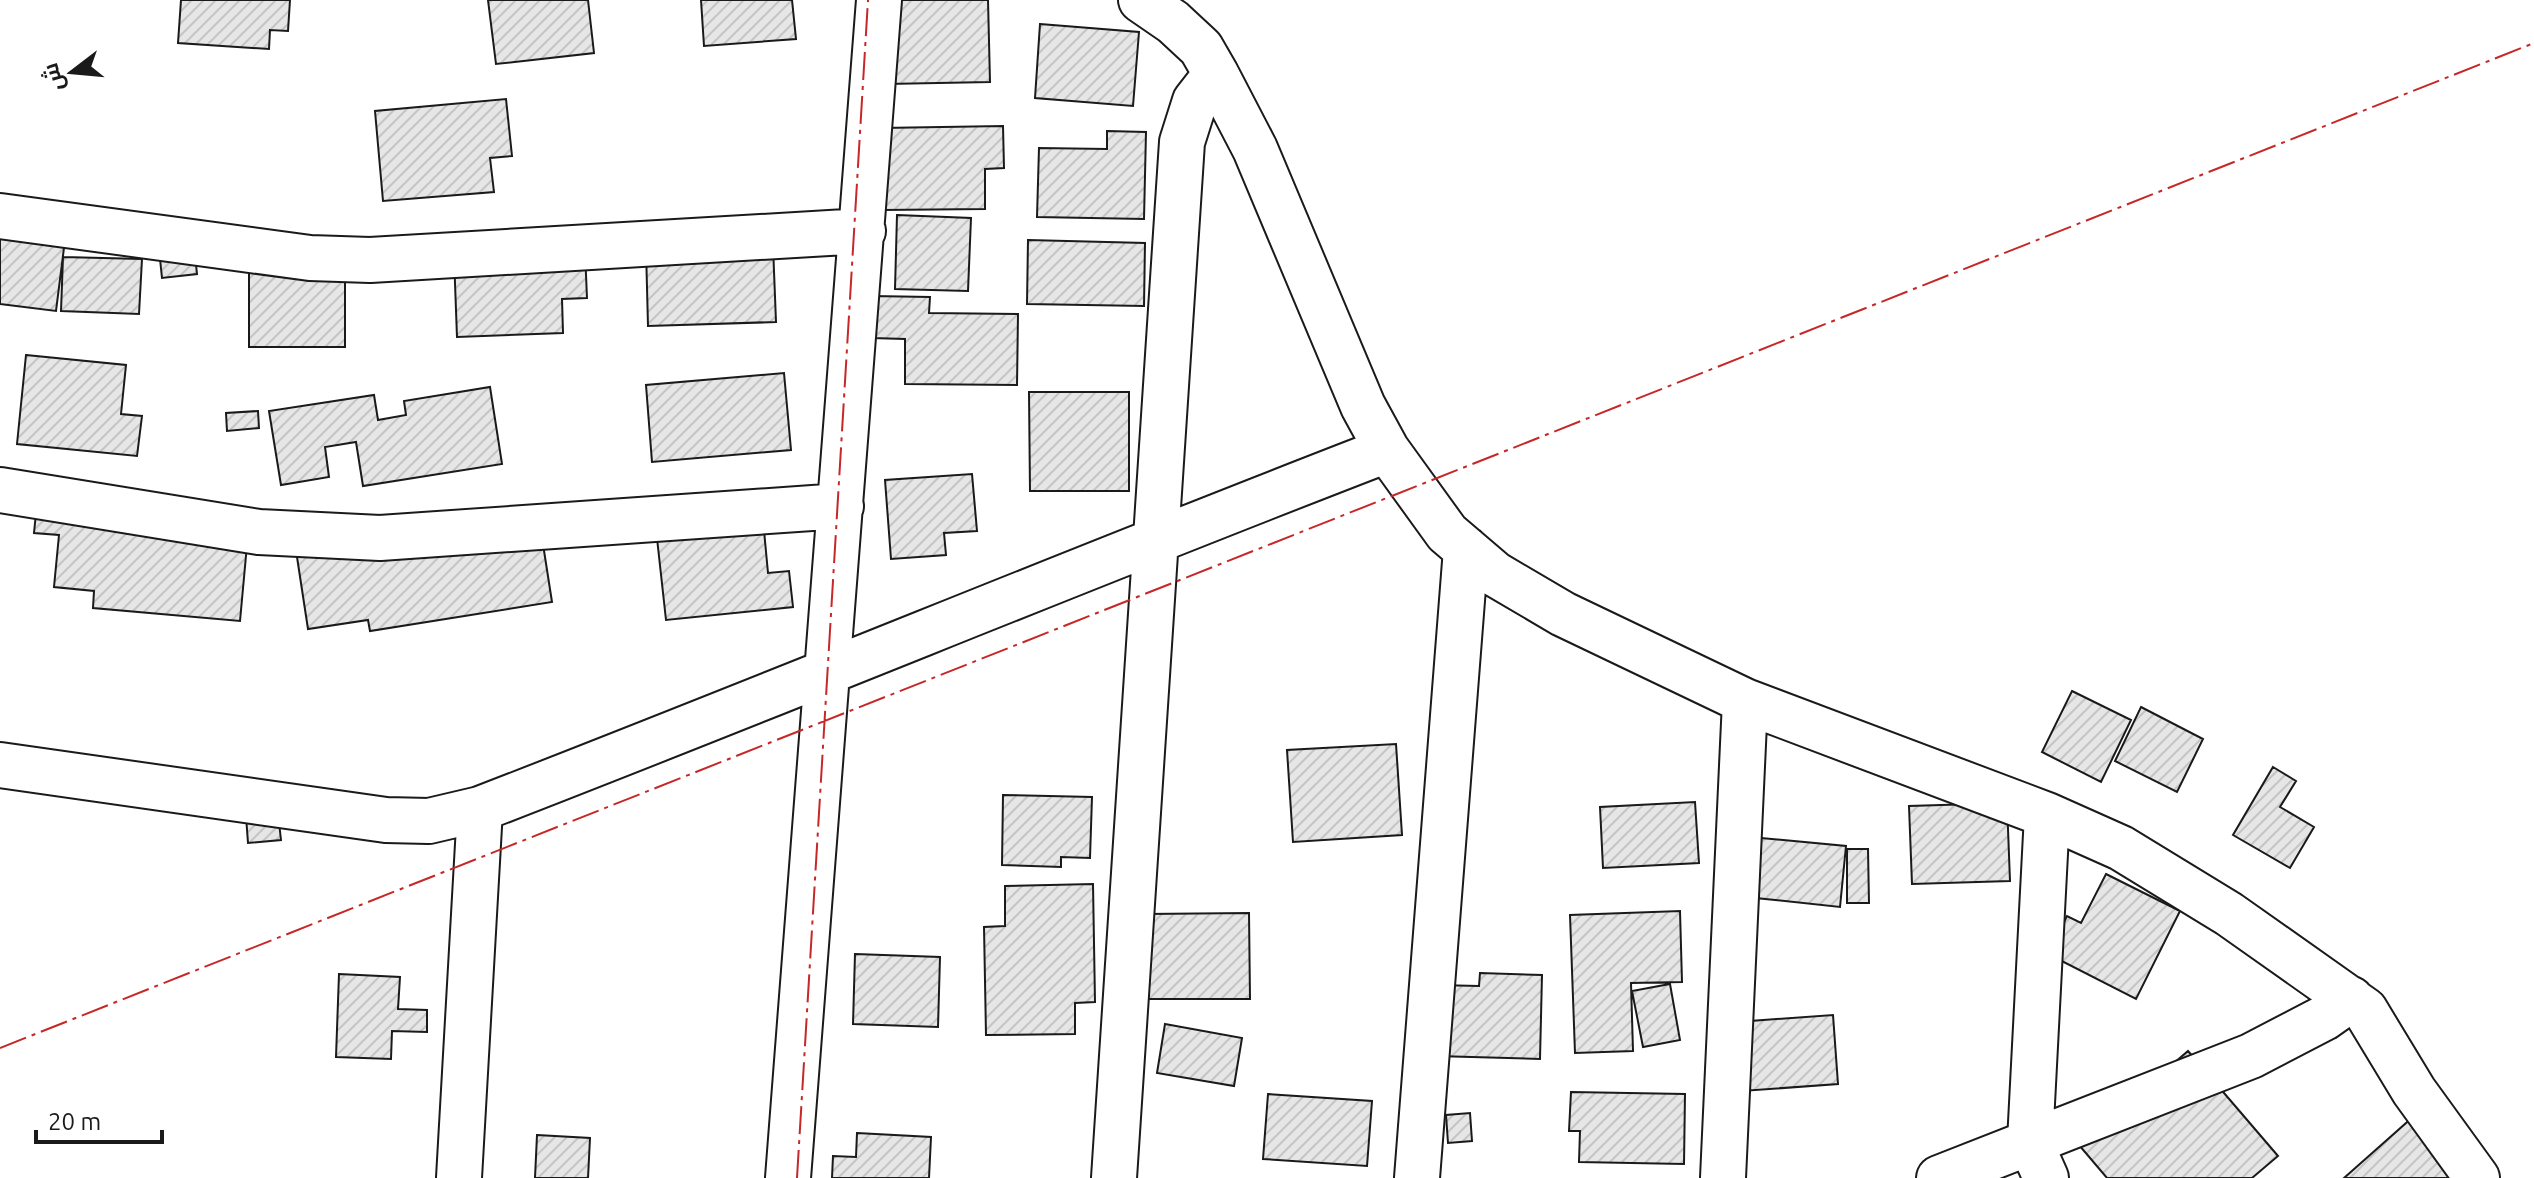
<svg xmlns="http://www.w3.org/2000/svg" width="2534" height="1178" font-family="Ubuntu,Cairo,sans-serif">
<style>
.building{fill:url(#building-hatch);stroke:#1a1a1a;stroke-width:2}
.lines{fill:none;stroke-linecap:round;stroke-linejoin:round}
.minor-casing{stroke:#1a1a1a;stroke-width:48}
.minor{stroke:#fff;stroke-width:44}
.power{stroke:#c62828;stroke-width:2;stroke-dasharray:28 6 4 6;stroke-linecap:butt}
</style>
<defs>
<pattern id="building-hatch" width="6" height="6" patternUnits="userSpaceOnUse" patternTransform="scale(2)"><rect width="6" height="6" fill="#e6e6e6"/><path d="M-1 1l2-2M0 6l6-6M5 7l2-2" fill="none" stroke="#c5c5c5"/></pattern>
</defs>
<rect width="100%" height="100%" fill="#fff"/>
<!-- building -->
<path class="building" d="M181,0H290L288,31L270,30L269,49L178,43Z
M488,0H588L594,53L496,64Z
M701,0H792L796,39L704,46Z
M883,0H988L990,82L886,84Z
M1040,24L1139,32L1133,106L1035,98Z
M506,99L512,156L490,158L494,192L383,201L375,111Z
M1003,126L1004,168L985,169V209L882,210L881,128Z
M1107,131L1146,132L1144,219L1037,217L1039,148L1107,149Z
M897,215L971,218L968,291L895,289Z
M0,224L66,232L56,311L0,304Z
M1028,240L1145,243L1144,306L1027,304Z
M194,246L197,274L162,278L159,249Z
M773,246L776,322L648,326L646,249Z
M585,251L587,298L562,299L563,333L457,337L454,256Z
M63,257L142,259L139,314L61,311Z
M249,263H345V347H249Z
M872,296L930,297L929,313L1018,314L1017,385L905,384V339L872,338Z
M26,355L126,365L121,414L142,416L137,456L17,444Z
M784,373L791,450L652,462L646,385Z
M490,387L502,464L363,486L356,442L325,447L329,477L281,485L269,411L374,395L378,420L406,415L404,401Z
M1029,392H1129V491H1030Z
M258,411L259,428L227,431L226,413Z
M972,474L977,531L944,533L946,555L891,559L885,480Z
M37,503L249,523L240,621L93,608L94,591L54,587L59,535L34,533Z
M762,509L768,573L789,571L793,607L666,620L655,520Z
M540,525L552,602L370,631L368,620L308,629L297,557Z
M2072,691L2131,720L2101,782L2042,752Z
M2141,707L2203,739L2177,792L2115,761Z
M1396,744L1402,835L1293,842L1287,750Z
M2273,767L2296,781L2280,807L2314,827L2290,868L2233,835Z
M1003,795L1092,797L1090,858L1061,857V867L1002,865Z
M1695,802L1699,863L1603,868L1600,807Z
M2007,803L2010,881L1912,884L1909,806Z
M278,814L281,840L248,843L246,816Z
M1761,838L1846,846L1840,907L1756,898Z
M1847,849H1868L1869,903H1847Z
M2106,874L2180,911L2136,999L2048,954L2067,916L2081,923Z
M1093,884L1095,1002L1075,1003V1034L986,1035L984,927L1005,926V886Z
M1680,911L1682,982L1631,983L1633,1051L1575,1053L1570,915Z
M1249,913L1250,999H1147L1145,914Z
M855,954L940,957L938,1027L853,1024Z
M1480,973L1542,975L1540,1059L1436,1056L1437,985L1479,986Z
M339,974L400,977L398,1009L427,1010V1032L392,1031L391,1059L336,1057Z
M1670,984L1680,1040L1643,1047L1632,991Z
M1833,1015L1838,1084L1742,1091L1737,1022Z
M1165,1024L1242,1038L1234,1086L1157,1073Z
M2188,1051L2278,1156L2252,1178H2107L2079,1145Z
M1571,1092L1685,1094L1684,1164L1579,1162L1580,1131H1569Z
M1268,1094L1372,1101L1367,1166L1263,1159Z
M1470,1113L1472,1141L1448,1143L1446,1115Z
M2414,1116L2469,1178H2344Z
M857,1133L931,1137L929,1178H832L833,1156L856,1157Z
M537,1135L590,1138L588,1178H535Z"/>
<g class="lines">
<defs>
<path id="minor" d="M1141,0L1173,22L1201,48L1216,74L1255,149L1363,406L1387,450L1447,533L1495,574L1563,614L1745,701L2047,815L2121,848L2229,914L2365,1010L2414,1091L2477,1178
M0,216L310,258L370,260L863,231
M0,490L259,532L380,538L841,506
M0,765L386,820L429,821L480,809C783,692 1083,567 1387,450
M459,1178L480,809
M788,1178L879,0
M1114,1178L1182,142L1195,101L1216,74
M1417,1178L1466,549
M1723,1178L1745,701
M1939,1178L2251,1056L2324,1018L2351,999
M2046,1178L2030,1142L2047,815"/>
</defs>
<!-- minor casing -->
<use href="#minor" class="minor-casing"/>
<!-- minor -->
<use href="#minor" class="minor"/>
<!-- power -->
<path class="power" d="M0,1048L2534,43
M797,1178L868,0"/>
</g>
<!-- north arrow -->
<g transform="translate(72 72) rotate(254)" stroke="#ffffff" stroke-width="6" paint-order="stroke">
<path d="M0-6L14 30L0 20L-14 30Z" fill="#1a1a1a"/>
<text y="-12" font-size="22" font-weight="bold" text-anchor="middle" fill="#1a1a1a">ش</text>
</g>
<!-- scale -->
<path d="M36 1130v12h126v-12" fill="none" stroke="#1a1a1a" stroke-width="4"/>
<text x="48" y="1130" font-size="24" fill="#1a1a1a" stroke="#ffffff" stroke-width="6" paint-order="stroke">20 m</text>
</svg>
